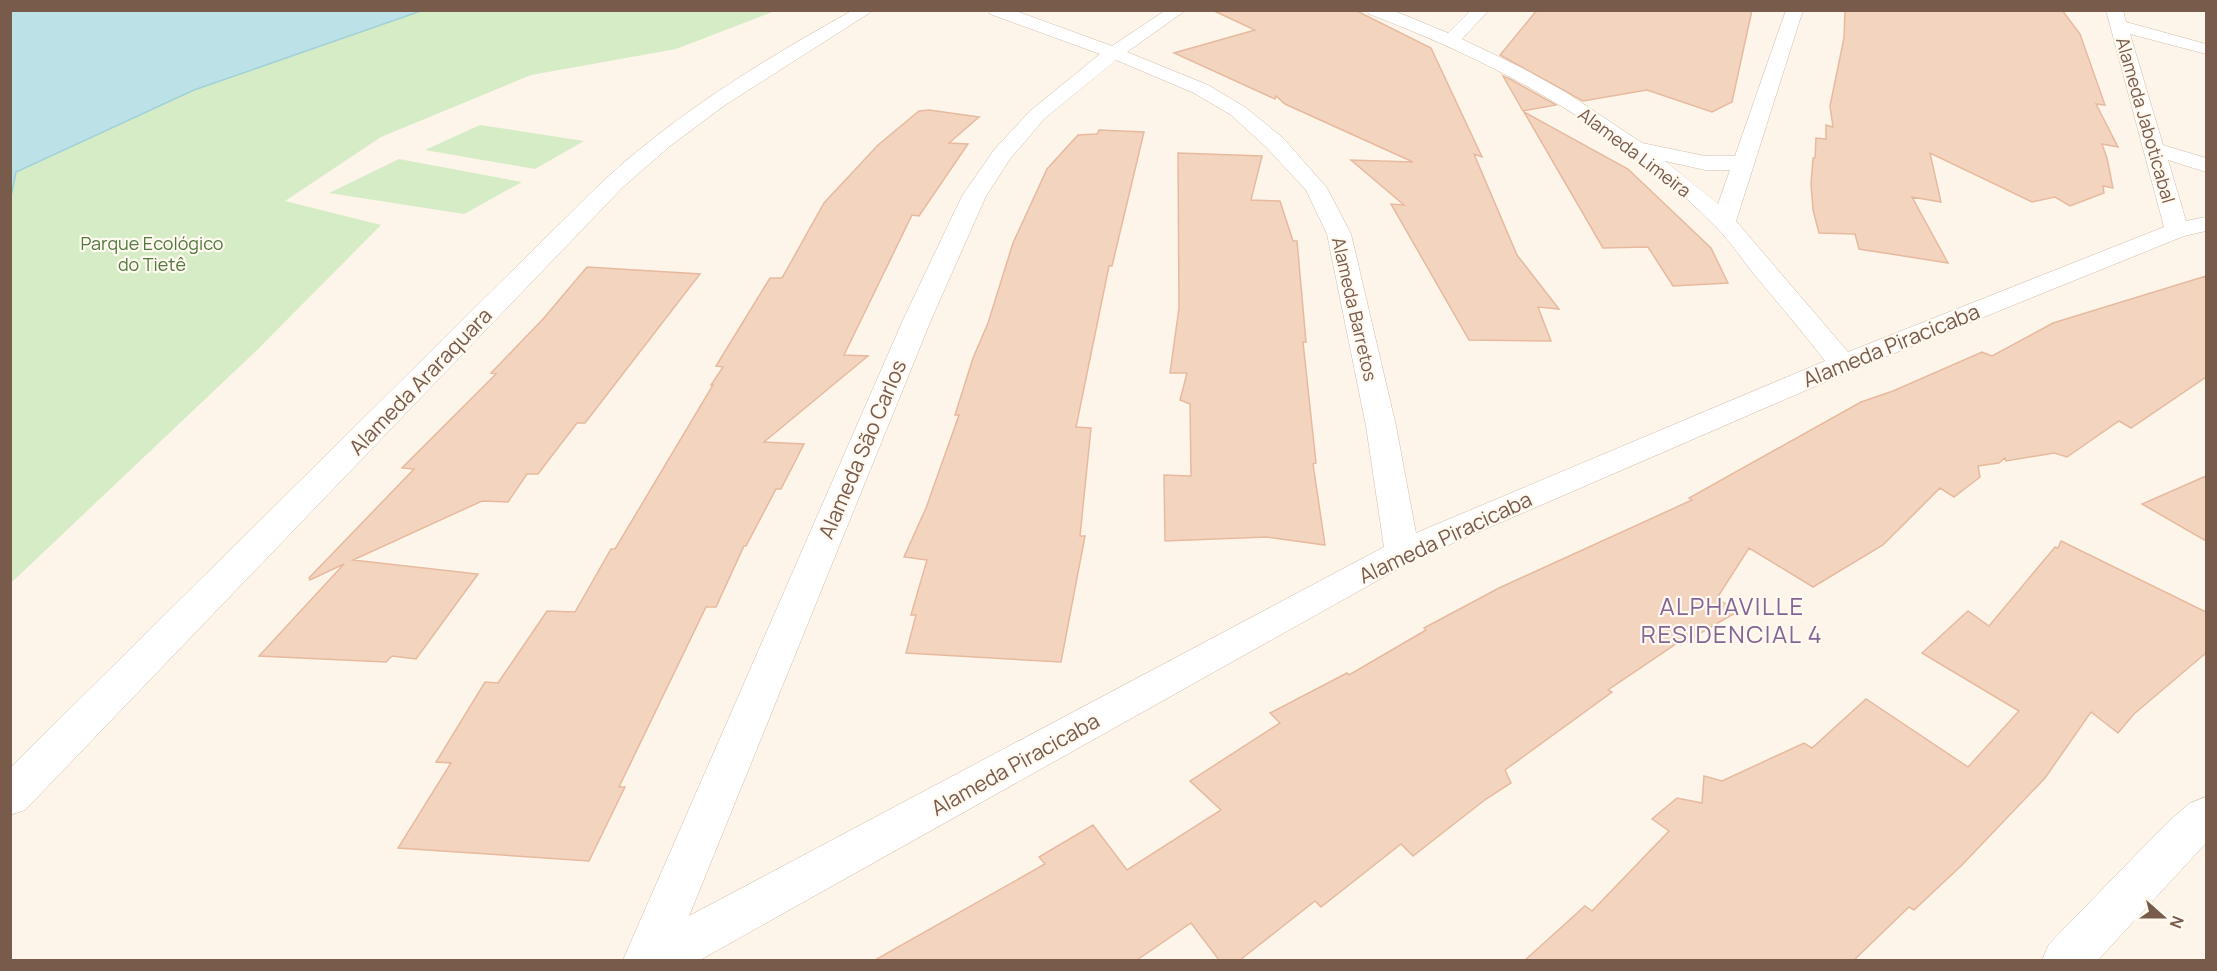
<svg xmlns="http://www.w3.org/2000/svg" width="2217" height="971" font-family="Manrope,sans-serif">
<style>
.green{fill:#d5ecc6}
.water{fill:#bce2e8;stroke:#a2d1da;stroke-width:1.5}
.building{fill:#f3d4bf;stroke:#e7ba9f;stroke-width:1.5}
.lines{fill:none;stroke-linecap:round;stroke-linejoin:round}
.minor-casing{stroke:#d0bdad;stroke-width:1}
.minor{fill:#fff;fill-rule:evenodd}
.labels{text-anchor:middle;dominant-baseline:central;stroke-width:4.5;stroke-linejoin:round;paint-order:stroke}
.far-street-label{font-size:18px;fill:#795b4b;stroke:#fff9f0}
.far-park-label{font-size:18px;fill:#517940;stroke:#fff9f0}
.street-label{font-size:21px;fill:#795b4b;stroke:#fff9f0}
.quarter-label{font-size:24px;letter-spacing:1.5px;fill:#846395;stroke:#fff9f0}
</style>
<rect width="100%" height="100%" fill="#fdf5e9"/>
<!-- green -->
<path class="green" d="M11,11H775L676,49L531,75L381,137L285,201L381,225L257,350L11,583Z
M480,125L584,141L535,169L425,150Z
M399,159L522,182L464,214L329,193Z"/>
<!-- water -->
<path class="water" d="M11,10H421V11L194,90L16,172L11,197Z"/>
<!-- building -->
<path class="building" d="M1212,10H1355L1431,48L1482,157L1474,154L1517,255L1559,309L1538,307L1551,341L1469,340L1391,204L1404,205L1351,160L1413,162L1285,104L1276,96L1275,99L1174,53L1255,30Z
M1537,10H1752L1732,102L1712,112L1647,90L1583,101L1500,55Z
M1845,10H2062L2080,34L2105,105L2096,104L2118,147L2102,144L2107,158L2113,188L2103,186L2104,193L2070,206L2055,197L2032,202L1930,153L1941,202L1912,197L1948,263L1859,249L1855,234L1819,233L1813,210L1811,184L1813,158H1815L1816,138L1826,139V125L1833,127L1830,106L1844,38Z
M1503,76L1510,79L1556,105L1523,111Z
M929,110L979,117L949,143L968,144L919,216L912,215L844,355L868,356L764,442L804,444L781,489H776L746,546H744L716,607H706L619,787H625L589,861L398,848L451,763L436,762L485,682L498,683L547,611L575,612L611,549H615L713,385H711L723,367L716,366L770,278H782L824,203L878,145L919,111Z
M1524,112L1628,169L1711,248L1728,283L1673,286L1648,247L1603,248Z
M1099,130L1144,132L1112,266H1109L1076,427L1091,428L1080,536H1085L1061,662L906,653L916,615H911L927,560L904,557L926,508L959,415H955L973,358L988,323L1013,243L1047,169L1078,135L1097,134Z
M1178,153L1262,156L1251,200L1280,201L1293,241H1297L1306,342H1303L1316,463L1313,464L1325,545L1266,537L1165,541L1164,475L1191,476L1190,404L1180,400L1187,373H1170L1179,308Z
M587,267L700,274L585,423H577L538,474H527L508,502L482,501L353,560L478,574L416,659L392,656L386,662L259,656L344,564L310,580L309,578L414,469L402,468L496,374L491,373L543,319Z
M2206,276V377L2131,428L2119,421L2067,457L2054,453L2006,461L2005,458L1999,463L1978,466L1980,477L1954,497L1940,488L1883,545L1813,587L1749,548L1717,598L1737,612L1685,642L1682,640L1608,690L1612,692L1505,770L1511,783L1486,799L1413,856L1401,844L1321,907L1315,901L1240,960H1219L1191,923L1137,960H875L1045,864L1039,857L1093,825L1127,870L1221,810L1190,781L1280,723L1270,713L1347,673L1349,675L1426,630L1424,628L1499,588L1692,500L1689,498L1861,402L1893,391L1982,352L1992,356L2053,323Z
M2206,476V541L2142,504Z
M2061,541L2206,612V653L2134,714L2118,733L2091,712L2045,778L1962,865L1914,910L1909,907L1854,960H1525L1585,906L1592,911L1669,831L1652,819L1677,798L1702,803L1704,776L1722,781L1804,743L1812,748L1866,699L1968,767L2019,711L1922,653L1968,611L1989,626L2055,547L2058,548Z"/>
<g class="lines">
<defs>
<path id="minor" d="M853,10H874L725,105L670,146L623,187L25,810L10,815V768L598,186C673,115 762,61 853,10Z
M988,10H1013L1112,46L1166,10H1186L1127,52L1208,85L1245,107L1283,138L1327,188L1351,234L1396,426L1416,533L1825,361C1802,331 1777,302 1753,273C1742,259 1732,244 1719,230C1623,131 1497,62 1369,14L1367,10H1392L1448,33L1471,10H1489L1462,39L1522,68L1567,93L1642,143L1705,156H1735L1786,10H1803L1736,221L1848,352L2164,227L2106,10H2123L2126,22L2206,44V54L2130,34L2163,145L2206,158V172L2168,160L2186,221L2206,217V231L2184,236L1853,370L1414,560L700,960H623L903,320L962,196L994,150L1030,111L1100,54L990,14ZM1116,60L1194,93L1231,115L1267,148L1306,190L1327,234L1366,426L1384,547L689,916L931,320L986,196L1010,159L1044,119ZM1665,161L1705,170H1730L1718,204Z
M2206,797V843L2098,960H2042L2049,944L2168,822L2190,803Z"/>
</defs>
<!-- minor casing -->
<use href="#minor" class="minor-casing"/>
<!-- minor -->
<use href="#minor" class="minor"/>
</g>
<g class="labels">
<!-- far-street labels -->
<g class="far-street-label">
<text transform="translate(2146 120) rotate(74)">Alameda Jaboticabal</text>
<text transform="translate(1635 152) rotate(37)">Alameda Limeira</text>
<text transform="translate(1355 309) rotate(77)">Alameda Barretos</text>
</g>
<!-- far-park labels -->
<g class="far-park-label">
<text x="152" y="243">Parque Ecológico<tspan x="152" dy="21">do Tietê</tspan></text>
</g>
<!-- street labels -->
<g class="street-label">
<text transform="translate(1891 345) rotate(-22)">Alameda Piracicaba</text>
<text transform="translate(420 381) rotate(-46)">Alameda Araraquara</text>
<text transform="translate(862 449) rotate(-67)">Alameda São Carlos</text>
<text transform="translate(1445 537) rotate(-25)">Alameda Piracicaba</text>
<text transform="translate(1015 764) rotate(-29)">Alameda Piracicaba</text>
</g>
<!-- quarter labels -->
<g class="quarter-label">
<text x="1732" y="605">ALPHAVILLE<tspan x="1732" dy="28">RESIDENCIAL 4</tspan></text>
</g>
</g>
<!-- border -->
<rect width="2217" height="971" fill="none" stroke="#795b4b" stroke-width="24"/>
<!-- north arrow -->
<g transform="translate(2163 917) rotate(111)" stroke="#fff9f0" stroke-width="4.5" paint-order="stroke">
<path d="M0-4.5L10 22L0 15L-10 22Z" fill="#795b4b"/>
<text y="-9" font-size="16" font-weight="bold" text-anchor="middle" fill="#795b4b">N</text>
</g>
</svg>
